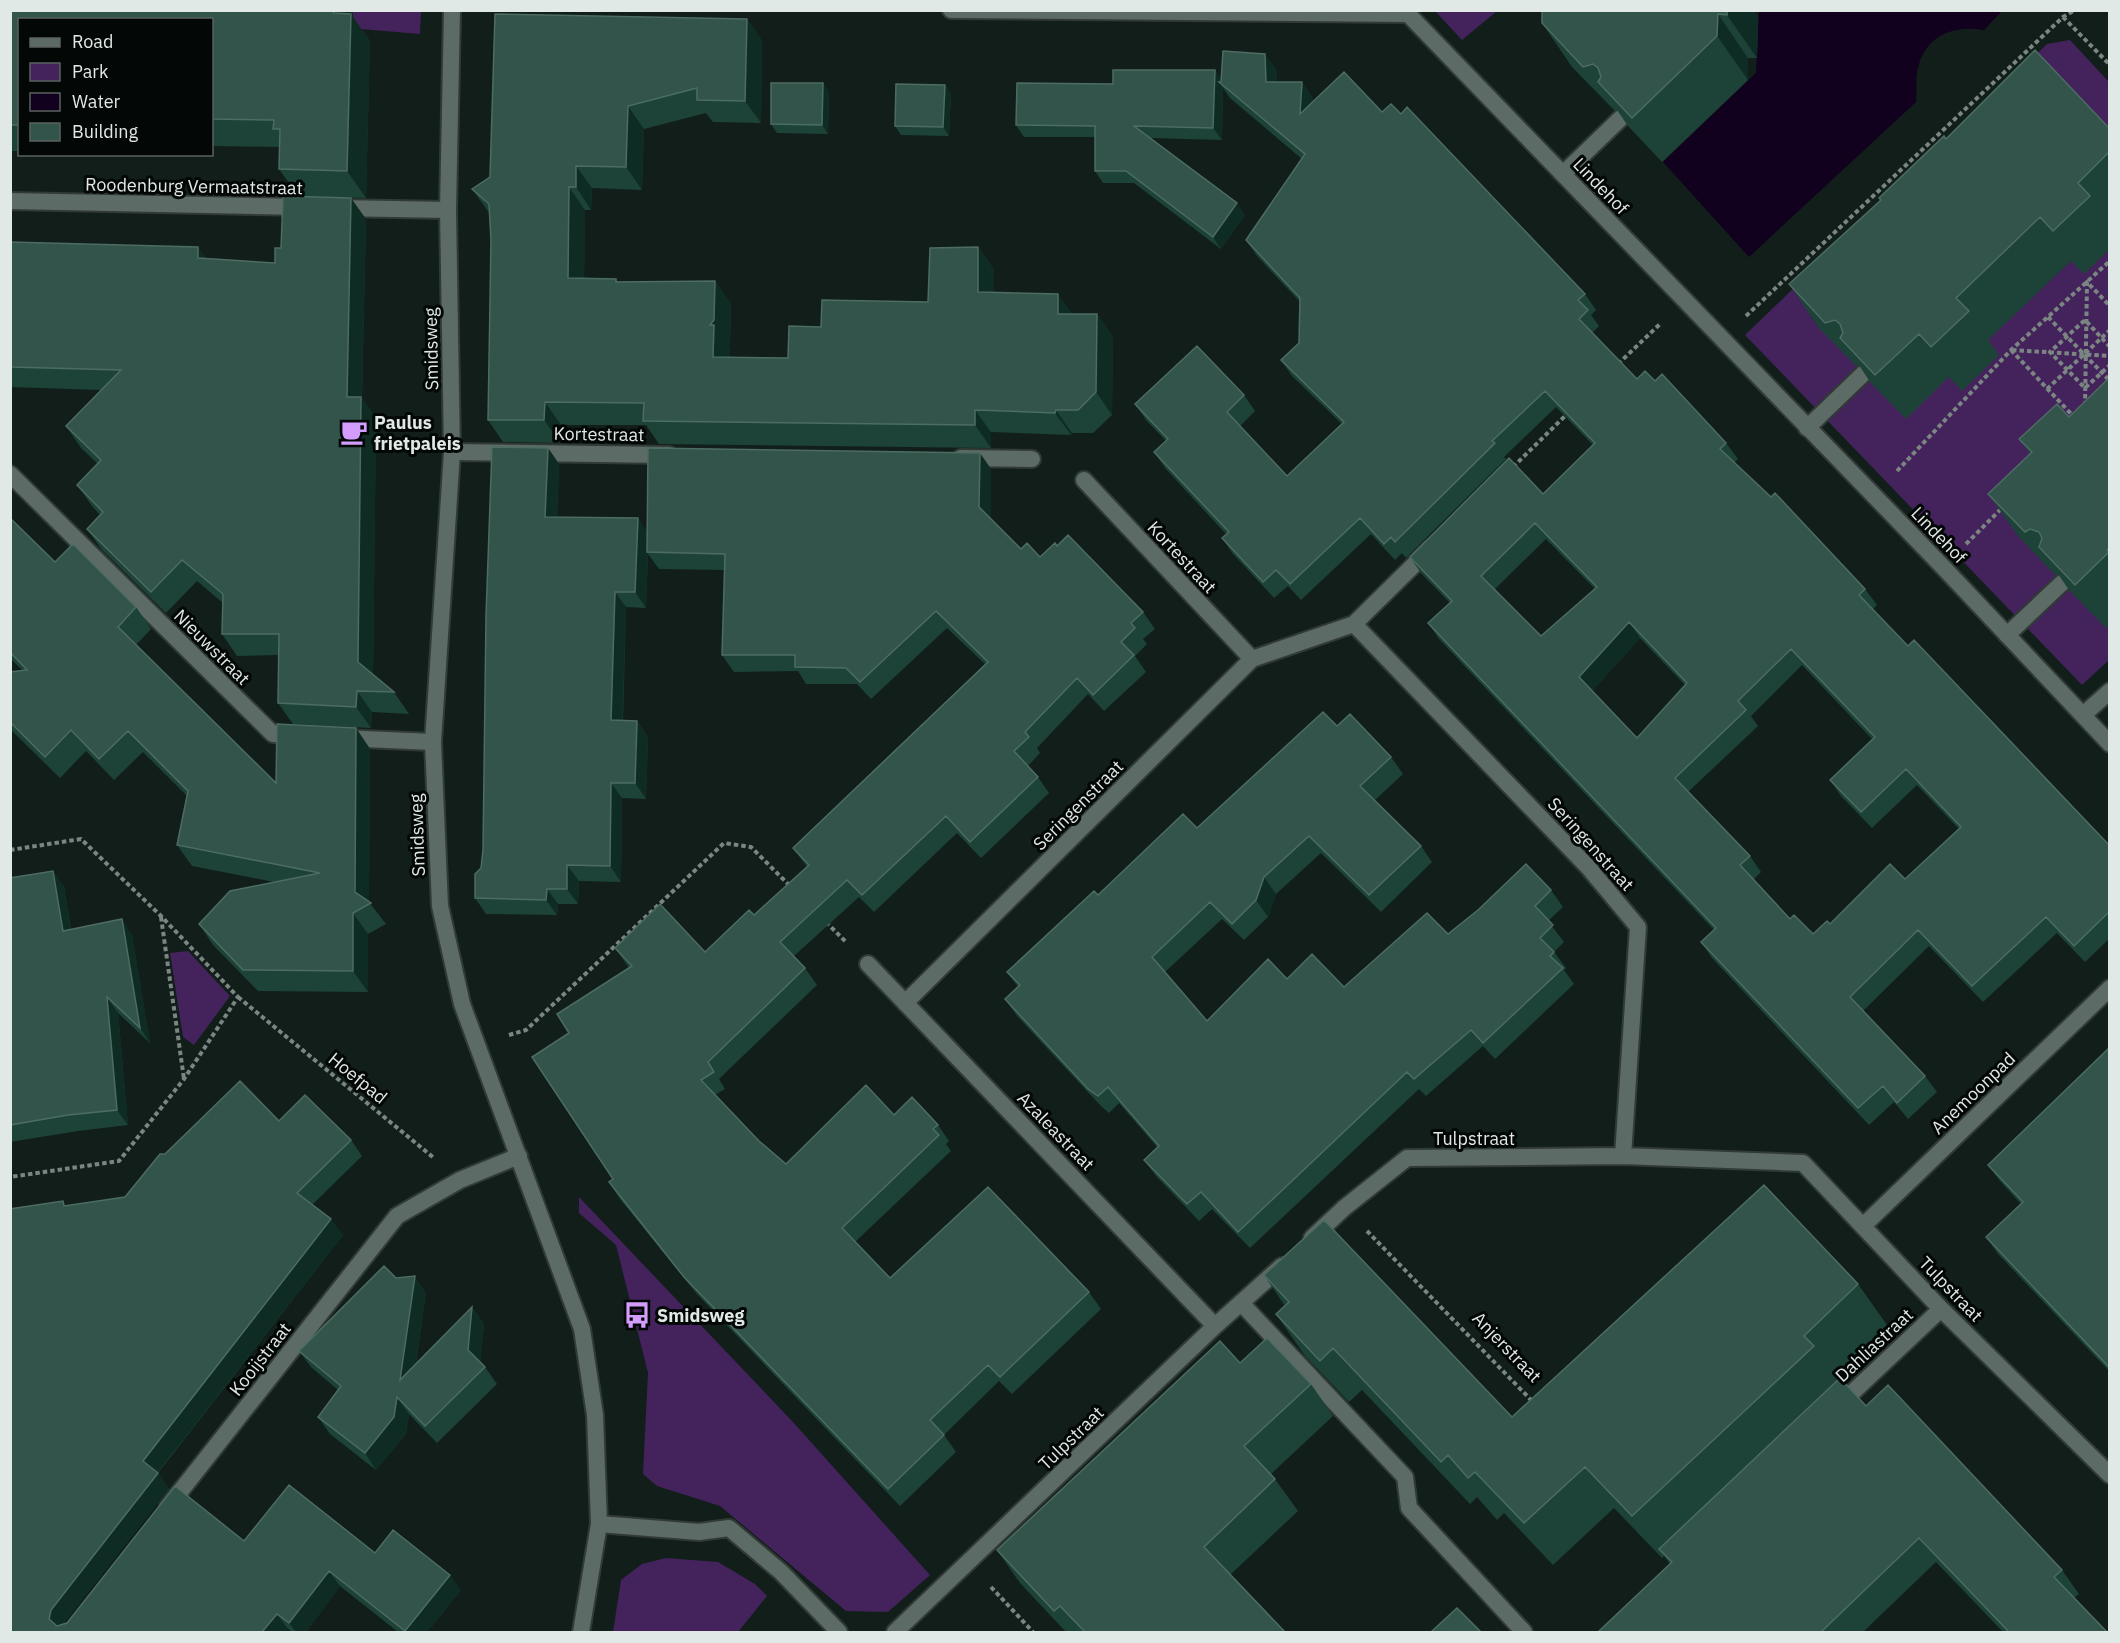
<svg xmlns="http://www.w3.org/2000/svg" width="2120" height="1643" font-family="'IBM Plex Sans',sans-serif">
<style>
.green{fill:#44235c}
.water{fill:#12001f}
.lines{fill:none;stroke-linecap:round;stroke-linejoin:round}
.service-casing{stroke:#323a36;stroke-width:20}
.minor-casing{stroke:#323a36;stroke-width:20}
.tertiary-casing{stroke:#323a36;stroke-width:20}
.path{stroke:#7b8682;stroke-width:4;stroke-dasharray:4.5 3;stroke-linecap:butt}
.service{stroke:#5c6b65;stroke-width:16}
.minor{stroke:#5c6b65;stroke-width:16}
.tertiary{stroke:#5c6b65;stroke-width:16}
.wall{fill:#1d4338;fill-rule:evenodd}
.shaded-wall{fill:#0f2c24}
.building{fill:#32544b;stroke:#4d6c63;stroke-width:1.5;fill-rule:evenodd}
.labels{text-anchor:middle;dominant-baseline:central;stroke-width:6;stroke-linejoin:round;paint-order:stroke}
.street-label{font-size:18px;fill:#e0e9e5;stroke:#030706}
.poi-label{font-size:18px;font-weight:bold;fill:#e0e9e5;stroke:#030706;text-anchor:start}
</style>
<rect width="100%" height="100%" fill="#111e1a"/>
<!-- green -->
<path class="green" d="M302,11H421L420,34L302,24Z
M1435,11H1497L1462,40Z
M2070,40L2109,82V660L2082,685L1745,335L2047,44Z
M188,951L230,996L194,1045L183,1037L170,953Z
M579,1197L792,1421L930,1575L888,1612L846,1611L720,1506L657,1486L643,1474L648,1373L616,1245L579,1213Z
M666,1558L718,1562L755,1584L767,1596L738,1632H613L621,1580L642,1564Z"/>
<!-- water -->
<path class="water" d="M1759,11H2002L1984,30C1956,25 1928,34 1919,64C1915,75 1917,91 1916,102L1749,257L1663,162L1756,73Z"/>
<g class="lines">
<defs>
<path id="service" d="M1563,174L1621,118
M1807,428L1863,374
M2007,635L2062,583"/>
<path id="minor" d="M951,10L1408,14L1943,567L2110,744
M10,201L303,207
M338,208L448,210
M452,452L669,455
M961,458L1032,459
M10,474L273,734L298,736
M1084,480L1252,659
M1354,624L1588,867L1638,927L1623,1156
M2083,715L2110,691
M341,738L433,742
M868,964L1215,1326
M905,1003L1252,659L1354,624L1431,548
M1863,1226L2110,988
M1312,1238L1344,1208L1407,1158L1623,1156L1803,1163L1941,1309L2110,1475
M1242,1304L1405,1477L1409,1508L1524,1632
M1837,1407L1941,1309
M168,1507L397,1216L460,1180L519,1156
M599,1524L699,1532L729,1528L781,1572L839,1632
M895,1632L1215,1326L1282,1266"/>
<path id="tertiary" d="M452,10L448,210L452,452L433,742L440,906L462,1004L582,1329L595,1415L599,1524L581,1632"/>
</defs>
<!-- service casing -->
<use href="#service" class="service-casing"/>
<!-- minor casing -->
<use href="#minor" class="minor-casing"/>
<!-- tertiary casing -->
<use href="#tertiary" class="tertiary-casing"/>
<!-- path -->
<path class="path" d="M2063,17L2110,65
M1746,316L2063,17L2075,10
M2048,317L2110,381
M2110,347L2085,320L2050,352L2085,388L2110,365
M2011,350L2073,416
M2012,350L2110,356
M1618,364L1660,324
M2047,389L2110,330
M2085,406L2087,282L2110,306
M1513,467L1568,413
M1897,471L2011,350L2110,261
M1966,544L2003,507
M10,850L81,839L161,916L238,997L184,1079L119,1161L10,1177
M161,917L184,1079
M826,922L846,942
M238,997L434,1158
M509,1035L526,1030L724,843L751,847L791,887
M1367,1231L1533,1402
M991,1587L1033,1632"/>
<!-- service -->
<use href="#service" class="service"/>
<!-- minor -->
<use href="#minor" class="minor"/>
<!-- tertiary -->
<use href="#tertiary" class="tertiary"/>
</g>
<!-- wall -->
<path class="wall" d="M10,10H353V17L370,41L366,198L298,196L279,169L280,147L212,146V156L139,154H212V20H20V151H10Z
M1753,10L1758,17L1757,58H1748V80L1662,162L1628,126L1617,110H1614L1572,67L1542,23Z
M747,19L762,41L761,123L713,122L706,113L644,129L642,190L592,188L591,210H585L584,278L616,279L618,282L715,281L731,304L730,343L728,345L730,348L729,357L788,358L821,327L928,302L978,247L994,270V293L1072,314H1097L1113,337L1112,415L1093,433H1072L1071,435L991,432V448L659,444L646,425H561L560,443L503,442L488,420L491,240L490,214L472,189Z
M1277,70V82H1302L1313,99V101L1382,112L1585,294L1596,310L1591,315L1599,326L1592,333L1637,379L1655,381L1726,443L1738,459L1734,463L1865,589L1877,605L1873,609L1908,646L2109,845V939L2085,962L2057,933L1983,1002L1929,946L1863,1011L1925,1076L1937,1092L1908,1119L1894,1102L1869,1125L1712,958L1701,942L1714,930L1439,639L1428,623L1450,603L1421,573L1410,557L1543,494L1593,445L1556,407L1504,457L1506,459L1406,558L1402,553L1395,560L1371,534L1301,600L1288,586L1274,598L1233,554L1222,538L1226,534L1165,468L1154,452L1166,441L1146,420L1135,404L1244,395L1255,411L1240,426L1287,476L1342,424L1292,376L1281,360L1299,343L1300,302L1257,256L1246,240L1302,159L1230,98L1223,88L1222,140L1150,138L1245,215L1221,249L1134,183H1103L1095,171V137H1024L1016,125L1113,84L1221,79ZM1546,539L1595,589L1541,636L1495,589ZM1640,638L1685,685L1637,738L1592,691ZM1802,665L1872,739L1830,780L1841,796L1872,828L1917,785L1959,829L1905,879L1813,934L1790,919L1754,879L1761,872L1750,856L1688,792L1758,726L1751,716Z
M945,85L951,94L949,136L901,135L895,126Z
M829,92L828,134L777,133L771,124Z
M2109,128V250L2084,274L2071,261L1988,340L1999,355L1962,391L1949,377L1906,419L1870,382L1859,365L1856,366L1819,328L1789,284L1881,200L1946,139Z
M366,219L362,398L376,418L373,675L394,692L409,714L372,712L371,728L293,724L278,703L279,655L237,656L222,634L223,603L197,581L166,613L102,550L87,529L100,515L92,506L77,485L98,464L81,448L66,426L101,390L10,387V242L206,259L275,263L281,248Z
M2109,378V624L2106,628L2069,590L2058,574L2055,575L2019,537L1988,494L2030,454L2019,439L2069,417Z
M548,448L559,464L557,517L647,532L991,469V519L1021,549L1040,557L1057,546L1143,612L1155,629L1143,639L1147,644L1135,656L1146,672L1104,711L1088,694L1037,748L1040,753L1028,766L1038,777L1049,793L981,858L957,833L874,912L859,897L794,956L805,968L817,985L719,1079L725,1089L715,1095L759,1141L786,1164L894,1115L938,1125L949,1141L946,1144L951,1151L855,1242L890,1278L1089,1292L1101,1309L1012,1394L999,1381L944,1435L956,1452L900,1506L696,1293L620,1199L609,1182L613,1179L569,1033L629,968L615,948L705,952L754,915L807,867L793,848L985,664L947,628L871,699L857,684H806L798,671L734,672L722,655L725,570L659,569L648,554L646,608L626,607L623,721H637L648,737L646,799L622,798L621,882L579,881L578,904H558L557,915L486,914L475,898L481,868Z
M10,518L55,562L136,607L151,629L136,645L276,783L356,728L370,749L369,902L386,924L368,934V992L258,991L213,945L199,924L274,882L192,866L177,845L187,796L143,752L114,780L86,751L60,778L10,729V672L22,670L10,658Z
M1337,726L1391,757L1403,774L1375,800L1421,846L1432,862L1381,912L1321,853L1276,894L1268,917L1244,940L1222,919L1165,972L1207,1021L1287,979L1344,987L1448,934L1551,890L1563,907L1548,921L1564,942L1554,952L1566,968L1564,970L1574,984L1495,1059L1483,1046L1426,1096L1419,1089L1250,1248L1212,1209L1199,1221L1156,1176L1144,1160L1157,1147L1119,1103L1109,1113L1100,1105L1017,1016L1005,999L1018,987L1007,972L1098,895L1197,828Z
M10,878L64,886L71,930L132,935L150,1043L118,1013L128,1125L78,1131L10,1142Z
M2109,1048V1371L1998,1254L1986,1237L2021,1204L2000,1181L1988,1165Z
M279,1121L351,1140L362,1156L312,1205L343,1235L158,1473L169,1489L63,1624L244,1541L375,1553L461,1590L427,1632H398L340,1586L306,1632H292L288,1629L10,1632L66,1206L125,1197L165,1154Z
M1264,1275L1512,1417L1858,1284L1887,1325L1835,1376L1838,1380L1866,1406L2062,1570L2079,1594L2074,1598L2107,1632H2003L1936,1562L1863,1632H1598L1670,1564L1664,1556L1662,1558L1614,1508L1553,1565L1504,1513L1497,1520L1477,1497L1470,1504L1362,1390L1349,1402L1305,1356L1276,1314L1285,1306Z
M396,1278L426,1293L416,1363L472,1307L484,1324L480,1362L485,1367L497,1384L437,1443L409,1414L406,1434L376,1470L330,1434L318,1417L338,1390L311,1367L299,1351Z
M1240,1363L1311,1384L1333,1416L1271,1474L1275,1479L1298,1511L1230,1575L1285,1632H1066L1020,1583L997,1550Z"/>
<!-- shaded-wall -->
<path class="shaded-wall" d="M334,10H353V17L370,41L366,198L347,171Z
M1727,10H1753L1758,17L1757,58L1727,15Z
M1718,14L1748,58V80L1717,36Z
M747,19L762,41L761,123L745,101Z
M1265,54L1277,70V98L1266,82Z
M1215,70L1223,82H1219L1223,88L1222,140L1213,128Z
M1302,82L1313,99L1311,130L1300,114Z
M823,83L829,92L828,134L822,125Z
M945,85L951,94L949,136L943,127Z
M628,106L644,129L642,190L626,167Z
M576,166L592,188L591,210L576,187Z
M569,187L585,210L584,300L568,278Z
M351,198L366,219L362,398L376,418L373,684L358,662L347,397Z
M1237,203L1245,215L1221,249L1213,237Z
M198,247L213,268L198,258Z
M978,247L994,270V315L978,292Z
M715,281L731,304L730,343L728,345L730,348L729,379L713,357L710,325Z
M1058,294L1074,316L1058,314Z
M1097,314L1113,337L1112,415L1096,392Z
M545,402L561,425L560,443L544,420Z
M975,410L991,432V448L975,425Z
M1056,410L1072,433L1071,435L1055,413Z
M548,448L559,464L556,533L545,517Z
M980,453L991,469V523L979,507Z
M638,518L649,534L647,552L648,554L646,608L635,592Z
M615,592L626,607L622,736L611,720Z
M1629,622L1640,638L1590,693L1579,677Z
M357,691L372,712L371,728L356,707Z
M637,721L648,737L646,799L635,783Z
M356,728L370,749L369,904L355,892Z
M611,783L622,798L621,882L610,866Z
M567,865L579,881L578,904L567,889Z
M53,871L64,886L73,947L63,931Z
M1264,877L1276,894L1268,917L1256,900Z
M547,889L558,904L557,915L546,900Z
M353,913L368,934V992L353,971Z
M122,919L132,935L150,1043L140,1028Z
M107,997L118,1013L128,1125L117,1110Z
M331,1219L343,1235L154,1477L143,1461Z
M415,1276L426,1293L411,1396L400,1380Z
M472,1307L484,1324L480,1367L468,1350Z
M397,1397L409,1414L406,1434L376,1470L365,1453Z
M158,1473L169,1489L62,1626L61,1632L49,1619L51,1610Z
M329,1571L340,1586L306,1632H296L289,1623Z
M450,1575L461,1590L427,1632H406L405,1631Z
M277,1614L288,1629L286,1632H262Z"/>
<!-- building -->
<path class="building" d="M10,10H334V13L351,14L347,171L279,169L280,129H273L274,120L212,119V20H20V125H10Z
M1542,10H1727V15L1718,14L1717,36L1632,118L1598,82L1601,77L1598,68L1593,64L1583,67L1542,23Z
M495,14L747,19L745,101L697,100V88L628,106L626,167L576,166V187H569L568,278L616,279V282L715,281L714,320L710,325H714L713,357L788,358L789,326L821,327L822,300L928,302L930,248L978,247V292L1058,294V314H1097L1096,392L1078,410H1056L1055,413L975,410V425L643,421L644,403L545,402L544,420H488L491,240L489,204L472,189L490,177Z
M2035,50L2109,128V152L2078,183L2090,196L2053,231L2040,217L1956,298L1969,311L1931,347L1919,334L1875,375L1840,338L1843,333L1840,324L1835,320L1825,323L1789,284L1881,200L1879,198L1944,136L1946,139Z
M1223,51L1265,54L1266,82H1302L1300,114L1344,72L1382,112L1391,104L1401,114L1407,107L1585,294L1578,300L1588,310L1579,319L1637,379L1645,371L1655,381L1662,374L1726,443L1720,449L1771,497L1775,493L1865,589L1859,595L1908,646L1914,640L2109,845V912L2074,946L2046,917L1972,986L1918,930L1850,997L1925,1076L1897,1103L1883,1086L1858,1108L1701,942L1716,928L1428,623L1452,601L1410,557L1509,458L1543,494L1595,443L1545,391L1492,441L1495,443L1395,542L1391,537L1384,544L1360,518L1290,584L1276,570L1263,582L1222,538L1229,532L1154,452L1168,439L1135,404L1197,346L1244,395L1227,412L1287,476L1344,422L1281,360L1299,343L1300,298L1246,240L1305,154L1219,82H1221ZM1535,523L1597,587L1541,636L1481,576ZM1629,622L1687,683L1637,738L1579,677ZM1791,649L1875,737L1830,780L1861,812L1906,769L1961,827L1905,879L1890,864L1830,924L1827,921L1813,934L1794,915L1790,919L1740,865L1750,856L1675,778L1746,710L1738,701Z
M1113,70H1215L1213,128L1134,126L1237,203L1213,237L1126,171H1095V126L1016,125L1017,83L1113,84Z
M771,83H823L822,125L771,124Z
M896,84L945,85L943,127L895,126Z
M283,196L351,198L347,397H361L358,662L394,692L357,691L356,707L278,703L279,634H222L223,594L182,560L151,592L87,529L103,512L77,485L101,460L66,426L121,370L10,367V242L198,247V258L275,263V248H281Z
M2109,378V548L2107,550L2109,552L2075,585L2039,547L2042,538L2039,532L2030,529L2025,532L1988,494L2032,452L2019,439L2057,404L2069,417Z
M492,447L548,448L545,517L638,518L635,592H615L611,720L637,721L635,783H611L610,866L567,865V889H547L546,900L475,898V874L481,868L483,850L486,616Z
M648,448L980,453L979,507L1021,549L1027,543L1040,557L1055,543L1057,546L1068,535L1143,612L1131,623L1135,628L1121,642L1134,655L1093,695L1077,678L1025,732L1029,737L1014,751L1038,777L970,842L946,816L862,895L847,880L780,942L805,968L708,1062L714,1072L701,1080L759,1141L786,1164L866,1085L894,1115L912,1097L938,1125L933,1129L939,1135L842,1228L890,1278L988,1187L1089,1292L1000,1377L988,1365L930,1420L944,1435L888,1489L684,1277L609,1182L613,1179L532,1057L569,1033L557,1014L632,966L615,948L660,904L705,952L749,910L754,915L809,865L793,848L988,662L936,611L860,682L846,668L795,667V655H722L725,554L647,552Z
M10,518L55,562L73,544L136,607L118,627L276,783L277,724L356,728L355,892L371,903L353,913V971L243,970L199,924L230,891L320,873L177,845L188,791L128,731L99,759L71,730L45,757L10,722V672L27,670L10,652Z
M1323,712L1337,726L1350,714L1391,757L1360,786L1421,846L1369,895L1309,836L1264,877L1256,900L1232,924L1210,902L1152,957L1207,1021L1268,959L1287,979L1312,954L1344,987L1427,913L1448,934L1478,910L1526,864L1551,890L1535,906L1553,925L1540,938L1554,952L1550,956L1563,968L1483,1043L1471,1030L1414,1079L1407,1072L1238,1232L1201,1192L1187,1204L1144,1160L1159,1146L1108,1087L1098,1096L1088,1089L1005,999L1020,985L1007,972L1094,891L1098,895L1183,814L1197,828Z
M53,871L63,931L122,919L140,1028L107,997L117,1110L68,1115L10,1125V878Z
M2109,1048V1367L1986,1237L2023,1202L1988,1165Z
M240,1081L279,1121L305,1095L351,1140L297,1193L331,1219L143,1461L158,1473L51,1610L49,1619L57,1626L67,1623L175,1486L244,1541L289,1485L375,1553L393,1530L450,1575L405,1631L329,1571L289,1623L277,1614L262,1632H10V1209L63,1201L64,1206L125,1197L160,1154H165Z
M1764,1185L1858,1284L1804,1336L1814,1346L1632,1516L1585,1467L1524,1523L1475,1472L1468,1478L1448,1455L1441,1462L1333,1348L1320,1361L1276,1314L1289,1302L1264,1275L1324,1220L1512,1417Z
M384,1266L396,1278L415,1276L400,1380L472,1307L468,1350L485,1367L425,1426L397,1397L394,1417L365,1453L318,1417L341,1386L299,1351Z
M1267,1338L1311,1384L1244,1446L1275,1479L1204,1547L1285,1632H1085L1060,1606L1054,1611L997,1550L1220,1341L1240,1363Z
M1840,1378L1866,1406L1888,1385L2062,1570L2054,1577L2107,1632H2009L1919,1538L1821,1632H1598L1672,1562L1659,1549Z
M1457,1608L1481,1632H1431Z"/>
<!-- icons -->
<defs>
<symbol id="cafe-bare" viewBox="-9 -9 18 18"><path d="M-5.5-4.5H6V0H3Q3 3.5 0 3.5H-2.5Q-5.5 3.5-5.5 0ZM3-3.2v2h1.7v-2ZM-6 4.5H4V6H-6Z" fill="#d29dfd" stroke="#030706" stroke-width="2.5" paint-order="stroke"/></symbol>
<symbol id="bus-bare" viewBox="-9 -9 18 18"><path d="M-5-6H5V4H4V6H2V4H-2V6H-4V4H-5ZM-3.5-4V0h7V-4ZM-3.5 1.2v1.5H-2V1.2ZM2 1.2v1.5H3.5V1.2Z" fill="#d29dfd" stroke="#030706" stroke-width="2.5" paint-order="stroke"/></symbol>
</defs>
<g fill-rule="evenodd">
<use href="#cafe-bare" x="335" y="413" width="38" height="38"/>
<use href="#bus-bare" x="618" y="1296" width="38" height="38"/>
</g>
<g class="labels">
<!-- street labels -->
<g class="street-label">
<text transform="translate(194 186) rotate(1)">Roodenburg Vermaatstraat</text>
<text transform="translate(1601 186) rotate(46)">Lindehof</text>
<text transform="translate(431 349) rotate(-91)">Smidsweg</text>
<text transform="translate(599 434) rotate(1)">Kortestraat</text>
<text transform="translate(1939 535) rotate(46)">Lindehof</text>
<text transform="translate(1182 557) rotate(47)">Kortestraat</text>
<text transform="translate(212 647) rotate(45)">Nieuwstraat</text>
<text transform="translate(1078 805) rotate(-45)">Seringenstraat</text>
<text transform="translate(417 835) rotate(-92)">Smidsweg</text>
<text transform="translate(1591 844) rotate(48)">Seringenstraat</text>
<text transform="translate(358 1078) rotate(39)">Hoefpad</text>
<text transform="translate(1973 1093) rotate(-44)">Anemoonpad</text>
<text transform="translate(1056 1131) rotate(46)">Azaleastraat</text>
<text x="1474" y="1138">Tulpstraat</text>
<text transform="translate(1951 1289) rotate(46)">Tulpstraat</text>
<text transform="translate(1874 1345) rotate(-43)">Dahliastraat</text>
<text transform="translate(1507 1347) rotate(46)">Anjerstraat</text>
<text transform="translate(260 1359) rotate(-52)">Kooijstraat</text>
<text transform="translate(1071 1438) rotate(-44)">Tulpstraat</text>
</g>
<!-- poi labels -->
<g class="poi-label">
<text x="374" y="422">Paulus<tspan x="374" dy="21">frietpaleis</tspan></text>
<text x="657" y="1315">Smidsweg</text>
</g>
</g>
<!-- border -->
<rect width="2120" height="1643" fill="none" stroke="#e0e9e5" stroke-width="24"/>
<!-- legend -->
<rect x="18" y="18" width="195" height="138" fill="#030706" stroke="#5b615f" stroke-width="1.5"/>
<rect x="30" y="38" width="30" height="9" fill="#5c6b65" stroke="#5b615f" stroke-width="1.5"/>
<text x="72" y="48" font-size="18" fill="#e0e9e5">Road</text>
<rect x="30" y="63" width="30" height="18" fill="#44235c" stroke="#5b615f" stroke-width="1.5"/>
<text x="72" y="78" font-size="18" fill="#e0e9e5">Park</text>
<rect x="30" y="93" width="30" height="18" fill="#12001f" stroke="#5b615f" stroke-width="1.5"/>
<text x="72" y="108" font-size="18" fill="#e0e9e5">Water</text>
<rect x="30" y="123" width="30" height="18" fill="#32544b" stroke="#5b615f" stroke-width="1.5"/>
<text x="72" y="138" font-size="18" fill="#e0e9e5">Building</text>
</svg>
